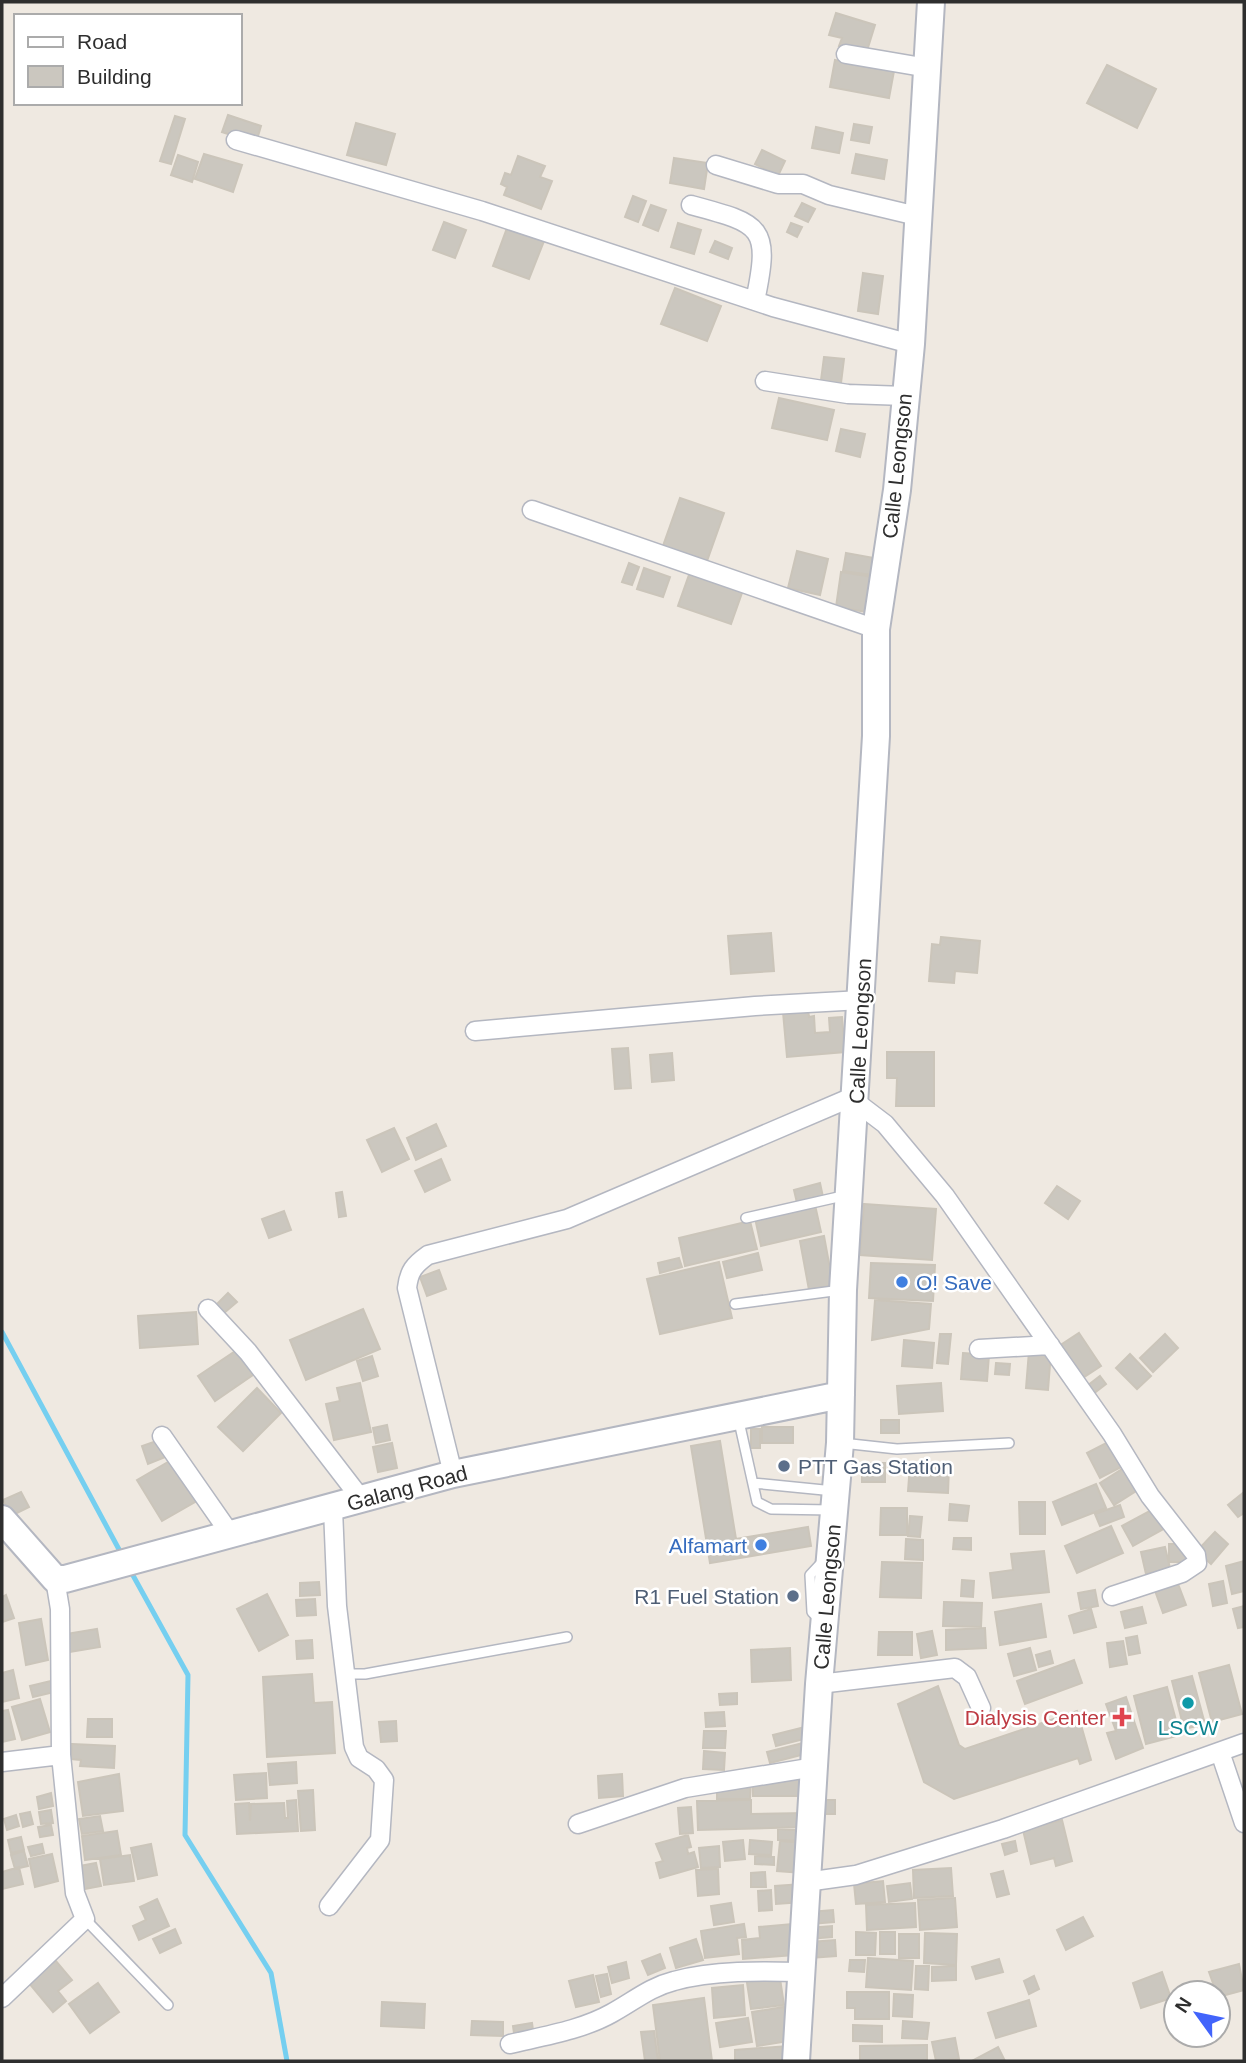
<svg xmlns="http://www.w3.org/2000/svg" width="1246" height="2063" font-family="Helvetica,sans-serif">
<style>
.lines{fill:none;stroke-linecap:round;stroke-linejoin:round}
.stream{stroke:#75cff0;stroke-width:5}
.building{fill:#cbc7bf;stroke:#cbc5ba;stroke-width:2}
.lane-casing{stroke:#b4b7c1;stroke-width:12}
.street-casing{stroke:#b4b7c1;stroke-width:21}
.secondary-casing{stroke:#b4b7c1;stroke-width:30}
.lane{stroke:#fff;stroke-width:9}
.street{stroke:#fff;stroke-width:18}
.secondary{stroke:#fff;stroke-width:26}
.shop-dot{fill:#3f7fe0;stroke:#fff;stroke-width:2.5}
.service-dot{fill:#5c6f8a;stroke:#fff;stroke-width:2.5}
.culture-dot{fill:#0f9aa8;stroke:#fff;stroke-width:2.5}
.health-dot{fill:#e0444e;stroke:#fff;stroke-width:2.5}
.labels{text-anchor:middle;dominant-baseline:central;stroke-width:5;stroke-linejoin:round;paint-order:stroke}
.street-label{font-size:21px;fill:#2e2e2e;stroke:#fff}
.shop-label{font-size:21px;fill:#366cbe;stroke:#fff;text-anchor:start}
.service-label{font-size:21px;fill:#4e5e75;stroke:#fff;text-anchor:start}
.health-label{font-size:21px;fill:#be3a42;stroke:#fff;text-anchor:end}
.culture-label{font-size:21px;fill:#0d838f;stroke:#fff}
</style>
<rect width="100%" height="100%" fill="#efe9e1"/>
<g class="lines">
<!-- stream -->
<path class="stream" d="M2,1332L122,1555
M130,1570L188,1675L185,1835L271,1973L287,2061"/>
</g>
<!-- building -->
<path class="building" d="M836,13L875,25L866,54L839,46L842,38L829,35Z
M835,60L894,71L889,98L830,87Z
M1107,65L1156,89L1137,128L1087,103Z
M228,115L261,126L256,143L222,132Z
M175,116L185,119L171,164L160,161Z
M356,123L395,134L386,165L347,155Z
M854,124L872,127L869,143L851,140Z
M816,127L843,133L839,153L812,148Z
M762,150L785,161L778,176L755,164Z
M204,154L242,165L233,192L195,179Z
M856,154L887,160L884,179L852,173Z
M178,155L198,162L192,182L171,175Z
M518,156L545,166L540,177L552,181L541,209L504,195L507,187L501,184L505,173L511,175Z
M674,158L708,163L704,189L670,183Z
M633,196L646,201L638,222L625,217Z
M802,203L815,209L808,222L795,216Z
M651,205L666,210L658,231L643,225Z
M444,222L466,230L455,258L433,250Z
M678,223L701,230L694,254L671,247Z
M791,223L802,227L797,237L787,232Z
M507,228L544,241L529,279L493,266Z
M715,241L732,248L728,259L710,252Z
M863,273L883,276L878,314L858,311Z
M675,288L721,306L707,341L661,324Z
M824,357L844,359L840,391L820,388Z
M779,398L834,410L827,440L772,428Z
M841,429L865,434L860,457L836,451Z
M680,498L724,513L707,561L663,546Z
M797,551L828,559L820,595L788,588Z
M846,553L874,558L872,575L843,571Z
M629,563L639,567L632,585L622,582Z
M644,568L670,577L663,597L637,589Z
M690,572L743,590L731,624L678,606Z
M841,572L879,578L873,613L836,607Z
M771,933L774,971L731,974L728,936Z
M941,937L980,941L977,973L955,971L954,983L929,981L932,944L940,945Z
M808,1010L809,1017L814,1016L815,1033L830,1032L829,1018L842,1017L845,1052L787,1057L783,1012Z
M628,1048L631,1088L615,1089L612,1049Z
M887,1052H934V1106H896L897,1078H887Z
M672,1053L674,1080L652,1082L650,1055Z
M436,1124L446,1146L416,1160L407,1138Z
M394,1128L409,1159L382,1172L367,1140Z
M441,1159L450,1180L425,1192L415,1171Z
M820,1183L823,1197L797,1203L794,1190Z
M1057,1186L1080,1201L1068,1219L1045,1203Z
M342,1192L346,1216L339,1217L336,1193Z
M864,1204L936,1209L932,1260L860,1255Z
M815,1205L821,1232L761,1246L755,1218Z
M284,1211L291,1230L269,1238L262,1219Z
M750,1221L757,1249L685,1266L679,1238Z
M824,1236L833,1285L809,1290L800,1241Z
M758,1253L762,1270L727,1278L723,1262Z
M679,1258L682,1267L660,1273L658,1263Z
M719,1262L732,1318L660,1334L647,1279Z
M871,1263L935,1265L933,1301L869,1298Z
M439,1270L446,1289L427,1296L420,1277Z
M228,1293L237,1302L223,1314L215,1306Z
M875,1300L931,1304L929,1329L872,1340Z
M363,1309L380,1349L306,1380L290,1340Z
M196,1312L198,1344L140,1348L138,1316Z
M1079,1333L1101,1366L1081,1379L1059,1346Z
M940,1334H951L948,1364L937,1363Z
M1165,1334L1178,1348L1153,1372L1140,1358Z
M904,1340L934,1343L932,1368L902,1366Z
M237,1350L253,1375L215,1401L198,1376Z
M1029,1351L1051,1352L1048,1390L1026,1388Z
M963,1353L989,1355L987,1381L961,1379Z
M1130,1354L1151,1376L1137,1389L1116,1368Z
M372,1356L378,1376L363,1381L357,1361Z
M996,1363L1010,1364L1009,1375L995,1374Z
M1100,1376L1106,1384L1093,1394L1087,1386Z
M360,1383L371,1432L334,1440L326,1404L340,1401L337,1388Z
M941,1383L943,1411L899,1414L897,1386Z
M257,1388L281,1413L243,1451L218,1427Z
M881,1420H899V1433H881Z
M387,1425L390,1440L376,1443L373,1428Z
M762,1427H793V1443H762Z
M751,1429H760V1448H751Z
M162,1439L168,1456L148,1464L142,1446Z
M1112,1440L1125,1465L1100,1478L1087,1453Z
M720,1441L736,1539L808,1527L811,1546L710,1563L691,1446Z
M392,1443L397,1468L378,1472L373,1447Z
M173,1459L197,1501L162,1521L137,1480Z
M862,1463H885V1482H862Z
M910,1465L949,1467L948,1493L908,1491Z
M1127,1466L1141,1488L1114,1505L1100,1483Z
M1096,1484L1106,1508L1062,1525L1053,1502Z
M21,1492L29,1507L11,1516L3,1500Z
M1244,1492V1513L1238,1517L1228,1505Z
M1019,1502H1045V1534H1020Z
M950,1504L969,1506L967,1521L949,1520Z
M1120,1505L1124,1517L1100,1526L1095,1514Z
M1157,1507L1167,1527L1133,1546L1122,1526Z
M881,1508H907V1535H880Z
M910,1516L922,1517L920,1537L908,1536Z
M1111,1526L1123,1553L1077,1573L1065,1546Z
M1215,1532L1228,1544L1211,1564L1197,1551Z
M954,1538H971V1550L953,1549Z
M906,1539L923,1540V1560L905,1559Z
M1169,1544H1188V1562H1169Z
M1165,1547L1170,1568L1146,1574L1141,1552Z
M1044,1551L1049,1592L993,1598L990,1573L1013,1570L1011,1554Z
M1244,1561V1591L1232,1594L1226,1566Z
M882,1562L922,1563L921,1598L880,1597Z
M1175,1576L1186,1605L1163,1613L1153,1585Z
M962,1580L974,1581L973,1597L961,1596Z
M1223,1581L1227,1603L1213,1606L1209,1584Z
M319,1582L320,1595L300,1596V1583Z
M1095,1590L1098,1606L1081,1609L1078,1593Z
M267,1594L288,1635L259,1651L237,1609Z
M6,1595L14,1618L2,1622V1597Z
M315,1599L316,1615L297,1616L296,1600Z
M944,1602L982,1603L981,1627L943,1626Z
M1041,1604L1046,1637L1000,1645L995,1612Z
M1244,1606V1627L1238,1628L1233,1609Z
M1142,1607L1146,1623L1125,1628L1121,1612Z
M1091,1609L1096,1627L1074,1633L1069,1616Z
M41,1619L48,1660L26,1665L19,1623Z
M985,1628L986,1648L946,1650V1630Z
M97,1629L100,1647L69,1652L66,1634Z
M932,1631L937,1655L921,1658L917,1634Z
M879,1632H912V1655H878Z
M1137,1636L1140,1653L1129,1655L1126,1638Z
M312,1640L313,1658L297,1659L296,1641Z
M1123,1641L1127,1664L1110,1667L1107,1643Z
M790,1648L791,1680L752,1682L751,1650Z
M1030,1648L1036,1670L1014,1676L1008,1654Z
M1050,1651L1053,1663L1039,1667L1036,1655Z
M1074,1660L1082,1683L1025,1704L1017,1681Z
M1229,1665L1242,1714L1212,1722L1199,1673Z
M13,1670L19,1698L2,1702V1673Z
M312,1674L314,1703L332,1702L335,1753L267,1757L263,1677Z
M1192,1676L1205,1724L1184,1729L1172,1681Z
M51,1681L54,1692L33,1697L30,1686Z
M938,1686L959,1745L965,1749L1077,1711L1091,1760L1080,1764L1078,1758L954,1799L924,1782L898,1704Z
M1167,1687L1180,1735L1146,1744L1134,1696Z
M737,1693V1704L720,1705L719,1694Z
M1126,1697L1143,1748L1116,1759L1107,1733L1116,1731L1106,1704Z
M40,1699L50,1732L22,1740L12,1707Z
M8,1710L15,1739L2,1742V1711Z
M724,1712L725,1726L706,1727L705,1713Z
M88,1719H112V1737H87Z
M396,1721L397,1741L381,1742L379,1722Z
M805,1727L808,1738L776,1746L773,1735Z
M704,1731H726L725,1748H703Z
M803,1743L805,1754L770,1763L767,1752Z
M72,1744L115,1746L114,1768L80,1766L81,1760L71,1759Z
M704,1751L725,1753L724,1770L703,1769Z
M296,1762L297,1783L270,1785L268,1764Z
M266,1773L267,1798L236,1800L234,1775Z
M119,1774L123,1811L83,1816L78,1782Z
M622,1774L623,1796L599,1798L598,1776Z
M753,1778H811V1796H753Z
M717,1782H751L750,1799H717Z
M313,1790L315,1830L301,1831L298,1791Z
M51,1793L53,1806L39,1809L37,1797Z
M296,1800L298,1831L237,1834L235,1804L249,1803L250,1821L251,1804L284,1803L285,1818H288L287,1801Z
M751,1800V1814L807,1813V1827L698,1830L697,1801Z
M824,1800H835V1814H824Z
M691,1807L693,1833L680,1834L678,1808Z
M51,1810L53,1823L41,1824L39,1812Z
M30,1812L33,1824L23,1827L20,1814Z
M16,1815L19,1826L7,1830L4,1819Z
M100,1816L103,1831L82,1834L79,1819Z
M1062,1820L1072,1861L1056,1866L1054,1858L1031,1864L1023,1830Z
M51,1825L53,1835L40,1837L38,1827Z
M778,1829L809,1831L808,1841L778,1840Z
M117,1831L121,1855L85,1860L82,1836Z
M688,1835L691,1847L687,1848L688,1854L694,1852L698,1867L660,1878L656,1863L663,1861L656,1844Z
M21,1837L24,1850L11,1853L8,1840Z
M743,1840L745,1859L725,1861L723,1842Z
M750,1840L772,1842L771,1855L749,1854Z
M780,1841L805,1843L803,1873L777,1871Z
M1015,1841L1017,1851L1005,1855L1002,1844Z
M42,1844L44,1853L31,1856L28,1847Z
M151,1844L157,1875L138,1879L131,1848Z
M719,1846L720,1867L701,1868L699,1848Z
M24,1851L28,1866L15,1869L11,1855Z
M52,1854L58,1881L35,1887L29,1859Z
M130,1855L134,1881L104,1885L100,1859Z
M755,1856L774,1857V1865L755,1864Z
M96,1863L101,1886L79,1890L74,1867Z
M19,1867L23,1884L2,1889V1872Z
M951,1868L953,1896L914,1898L913,1870Z
M718,1869L719,1894L698,1896L696,1870Z
M1003,1871L1009,1894L997,1897L991,1874Z
M765,1872L766,1887H751V1873Z
M883,1881L885,1902L856,1904L854,1884Z
M910,1883L912,1899L889,1902L887,1886Z
M802,1884L803,1902L776,1904L775,1886Z
M771,1890L772,1910L759,1911L758,1891Z
M955,1898L957,1927L920,1930L918,1900Z
M157,1899L169,1926L139,1940L133,1926L146,1920L140,1907Z
M731,1903L734,1922L714,1925L711,1906Z
M915,1903L916,1927L867,1930L866,1905Z
M833,1910L834,1922L811,1924L810,1912Z
M1083,1917L1093,1936L1066,1950L1057,1930Z
M744,1924L746,1937L737,1938L739,1954L705,1958L701,1931Z
M792,1924L794,1955L743,1959L742,1940L760,1938L759,1927Z
M832,1926V1937L809,1939L808,1928Z
M175,1929L181,1943L160,1953L153,1939Z
M856,1932L876,1933L875,1955H856Z
M880,1932H895V1954H880Z
M925,1933L957,1934L956,1965L924,1963Z
M899,1934H919V1958H899Z
M696,1939L703,1960L676,1968L670,1948Z
M835,1940L836,1956L810,1958V1942Z
M660,1954L665,1968L648,1975L642,1961Z
M868,1958L913,1961L911,1990L866,1987Z
M999,1959L1003,1972L976,1979L972,1967Z
M55,1960L72,1980L58,1991L66,2001L53,2012L28,1982Z
M850,1960H865L864,1972L849,1971Z
M626,1962L629,1978L612,1983L608,1967Z
M1239,1964L1244,1990L1218,1997L1209,1972Z
M916,1966H929L928,1990L915,1989Z
M956,1966V1980L932,1981V1967Z
M779,1972L784,2005L751,2009L746,1976Z
M1162,1972L1171,1998L1141,2008L1133,1983Z
M607,1974L611,1994L601,1997L596,1976Z
M593,1975L599,2002L576,2007L569,1981Z
M1034,1976L1039,1989L1029,1994L1024,1981Z
M98,1983L119,2012L90,2033L69,2004Z
M743,1985L745,2015L714,2018L712,1988Z
M847,1992H889V2019H855V2008H847Z
M894,1994L913,1995L912,2017L893,2016Z
M704,1998L712,2061H660L653,2005Z
M1029,2000L1036,2026L996,2038L988,2013Z
M382,2002L425,2004L424,2028L381,2026Z
M784,2007L789,2041L757,2046L752,2012Z
M748,2018L752,2042L720,2047L716,2023Z
M472,2021L503,2022V2036L471,2035Z
M903,2021L929,2023L927,2039L902,2038Z
M532,2023L533,2030L514,2033L513,2026Z
M853,2025L882,2026V2042L853,2041Z
M654,2031L658,2061H645L641,2032Z
M955,2038L959,2059L936,2061L932,2042Z
M927,2045V2060L860,2061V2046Z
M788,2046L789,2061H735V2050Z
M998,2047L1005,2061H972Z"/>
<g class="lines">
<defs>
<path id="lane" d="M746,1218L847,1195
M735,1304L841,1290
M738,1417L757,1502L771,1509L832,1510
M842,1443L897,1449L1009,1443
M753,1483L834,1491
M820,1620L812,1612L810,1575L825,1559
M345,1674H365L567,1637
M85,1919L168,2005"/>
<path id="street" d="M846,54L928,68
M236,140L482,211L773,307L911,344
M716,165L778,184H803L829,195L917,216
M691,205C762,224 771,226 755,301
M765,381L848,394L905,396
M532,510L876,629
M475,1031L755,1006L862,1000
M856,1102L885,1124L945,1196L1112,1434L1150,1496L1196,1555L1197,1563L1182,1573L1112,1596
M208,1309L248,1352L362,1500
M979,1349L1050,1345
M162,1436L231,1535
M453,1474L407,1288C409,1271 414,1265 428,1255L567,1219L857,1095
M819,1684L955,1668L967,1677L981,1708
M1220,1752L1244,1823
M2,1762L61,1755
M578,1824L685,1788L815,1767
M806,1882L856,1875L1003,1829L1244,1743
M329,1906L380,1840L384,1780L376,1769L359,1758L354,1747L337,1606L333,1509
M2,1998L85,1919L75,1893L61,1755L60,1609L55,1579
M510,2044C544,2036 582,2030 612,2013C634,2001 650,1987 674,1981C713,1970 762,1971 802,1972"/>
<path id="secondary" d="M2,1519L55,1579H65L453,1474L841,1395
M796,2061L819,1684L840,1443L843,1290L876,736V629L897,490L911,344L931,2"/>
</defs>
<!-- lane casing -->
<use href="#lane" class="lane-casing"/>
<!-- street casing -->
<use href="#street" class="street-casing"/>
<!-- secondary casing -->
<use href="#secondary" class="secondary-casing"/>
<!-- lane -->
<use href="#lane" class="lane"/>
<!-- street -->
<use href="#street" class="street"/>
<!-- secondary -->
<use href="#secondary" class="secondary"/>
</g>
<!-- markers -->
<g class="shop-dot">
<circle cx="902" cy="1282" r="7"/>
<circle cx="761" cy="1545" r="7"/>
</g>
<g class="service-dot">
<circle cx="784" cy="1466" r="7"/>
<circle cx="793" cy="1596" r="7"/>
</g>
<circle class="culture-dot" cx="1188" cy="1703" r="7"/>
<path class="health-dot" d="M1118.5 1706.5h7v7h7v7h-7v7h-7v-7h-7v-7h7z"/>
<g class="labels">
<!-- street labels -->
<g class="street-label">
<text transform="translate(897 466) rotate(-84)">Calle Leongson</text>
<text transform="translate(860 1031) rotate(-87)">Calle Leongson</text>
<text transform="translate(407 1488) rotate(-15)">Galang Road</text>
<text transform="translate(827 1597) rotate(-85)">Calle Leongson</text>
</g>
<!-- shop labels -->
<g class="shop-label">
<text x="916" y="1282">O! Save</text>
<text x="747" y="1545" text-anchor="end">Alfamart</text>
</g>
<!-- service labels -->
<g class="service-label">
<text x="798" y="1466">PTT Gas Station</text>
<text x="779" y="1596" text-anchor="end">R1 Fuel Station</text>
</g>
<!-- health labels -->
<g class="health-label">
<text x="1106" y="1717">Dialysis Center</text>
</g>
<!-- culture labels -->
<g class="culture-label">
<text x="1188" y="1727">LSCW</text>
</g>
</g>
<!-- border -->
<rect width="1246" height="2063" fill="none" stroke="#2e2e2e" stroke-width="7"/>
<!-- legend -->
<rect x="14" y="14" width="228" height="91" fill="#ffffff" stroke="#ababab" stroke-width="2"/>
<rect x="28" y="37" width="35" height="10" fill="#ffffff" stroke="#ababab" stroke-width="2"/>
<text x="77" y="49" font-size="21" fill="#2e2e2e">Road</text>
<rect x="28" y="66" width="35" height="21" fill="#cbc7bf" stroke="#ababab" stroke-width="2"/>
<text x="77" y="84" font-size="21" fill="#2e2e2e">Building</text>
<!-- north arrow -->
<g transform="translate(1197 2014) rotate(303)"><circle r="33" fill="#ffffff" stroke="#ababab" stroke-width="2"/>
<path d="M0-5L12 26L0 18L-12 26Z" fill="#4264fb"/>
<text y="-10" font-size="19" font-weight="bold" text-anchor="middle" fill="#2e2e2e">N</text>
</g>
</svg>
